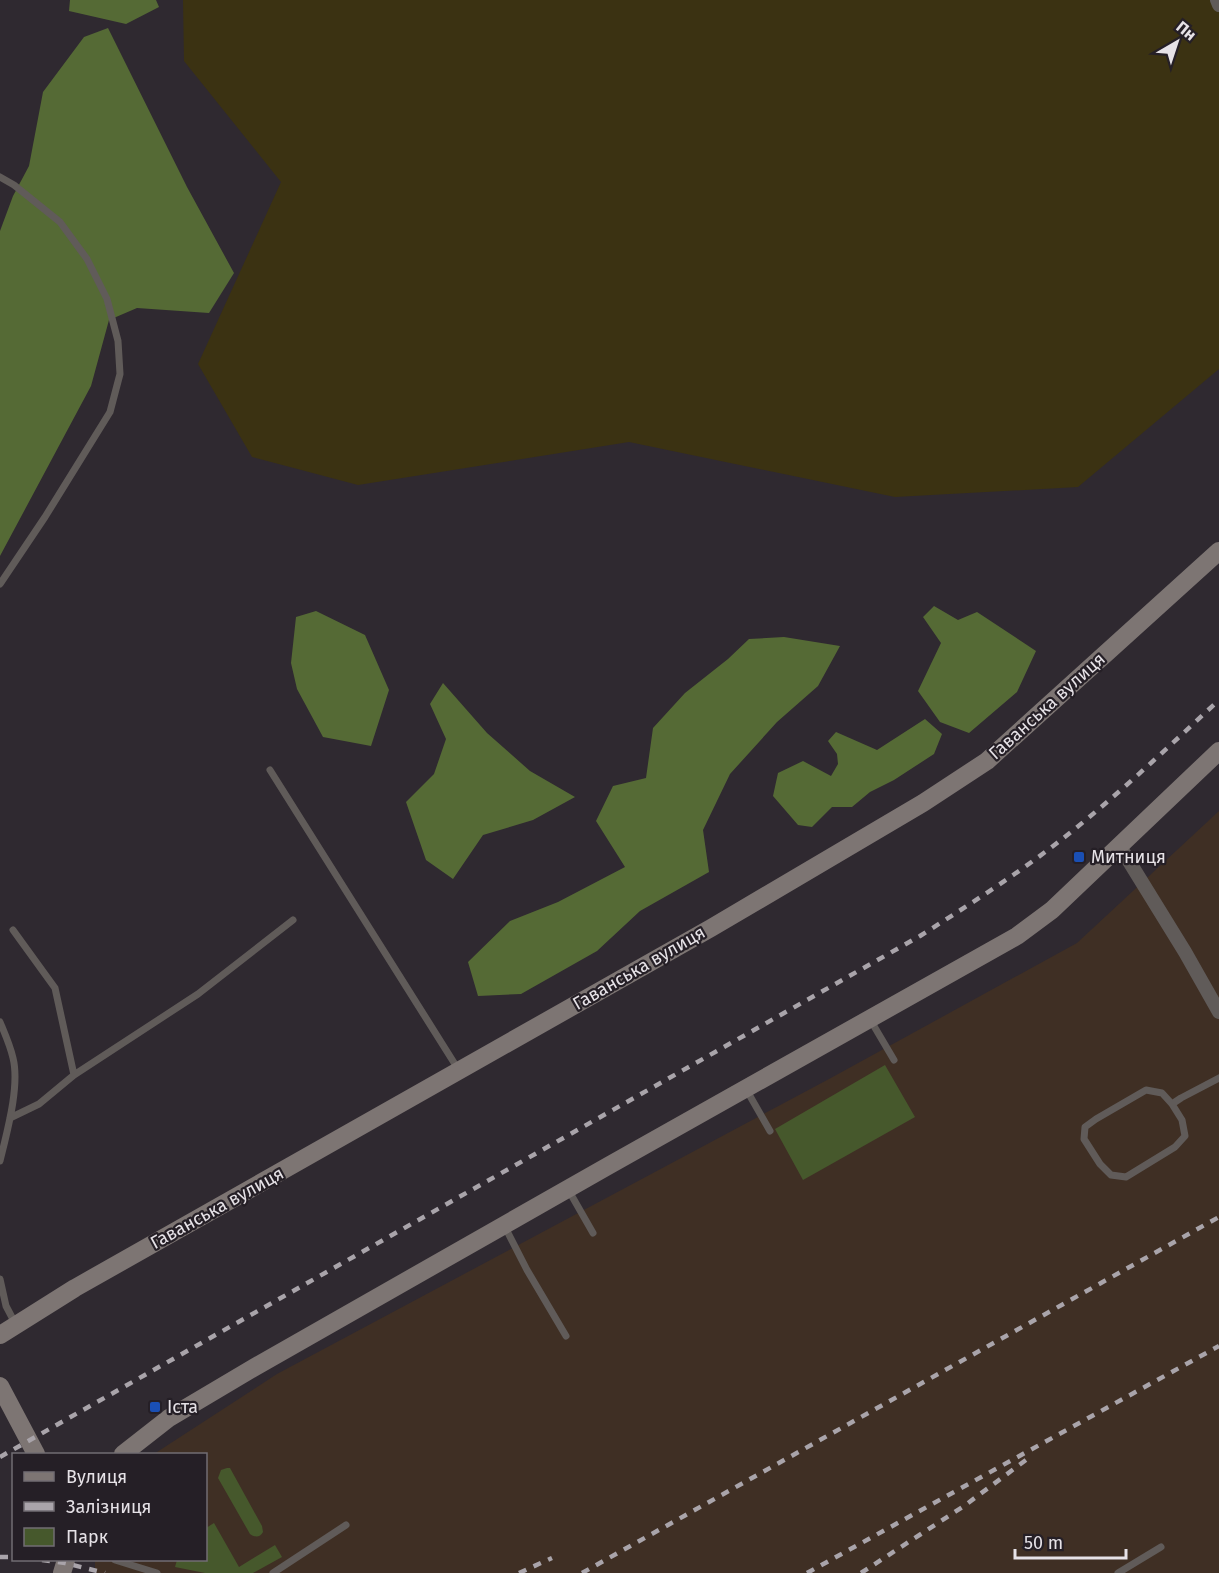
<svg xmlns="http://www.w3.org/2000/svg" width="1219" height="1573" font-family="'Fira Sans',sans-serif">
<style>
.industrial{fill:#3f2f24}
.green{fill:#46582c}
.forest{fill:#556a35}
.sand{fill:#3b3212}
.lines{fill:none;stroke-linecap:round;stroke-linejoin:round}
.lane{stroke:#605b59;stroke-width:7}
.street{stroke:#605b59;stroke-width:14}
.secondary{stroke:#7d7573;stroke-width:18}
.rail{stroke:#a9a4aa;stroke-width:4.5;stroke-dasharray:8 8;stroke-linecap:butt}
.transit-dot{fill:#1a4fb4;stroke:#251f26;stroke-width:2}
.labels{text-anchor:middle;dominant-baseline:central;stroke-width:4.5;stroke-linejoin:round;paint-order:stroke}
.street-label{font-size:18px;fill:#e6e2e7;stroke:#251f26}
.poi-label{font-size:18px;fill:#e6e2e7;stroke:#251f26;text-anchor:start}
</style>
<rect width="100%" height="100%" fill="#2f2930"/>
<!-- industrial -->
<path class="industrial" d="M1219,811V1573H95V1560H206V1454H154L277,1374L829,1079L1077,943Z"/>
<!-- green -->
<path class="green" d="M885,1065L915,1117L803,1180L775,1129Z
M227,1468H230L262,1526L263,1532C260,1538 254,1537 250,1534L218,1478L221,1470Z
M214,1523L239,1567L275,1545L282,1557L253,1573H205L175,1567L177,1560H206V1528Z"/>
<!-- forest -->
<path class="forest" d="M70,0H156L159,7L126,24L69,11Z
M108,28L187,187L234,273L209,313L137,308L109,320L91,386L0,556V231L13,196L29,166L43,92L84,37Z
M934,606L958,620L977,612L1036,651L1017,692L969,733L940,722L918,691L941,643L923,617Z
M316,611L365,635L389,690L371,746L323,737L297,689L291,663L296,617Z
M784,637L840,646L818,686L777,722L730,774L703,830L709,872L640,911L597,951L521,994L478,996L468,962L510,921L558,902L625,867L596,821L613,786L646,778L653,728L685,693L728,659L749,639Z
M443,683L487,733L530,771L575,797L533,820L483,835L453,879L426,860L406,802L434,774L446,739L430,704Z
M925,719L942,734L934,754L894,780L870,792L852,807H832L812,827L798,825L773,796L778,773L803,761L831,776L838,764L837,754L828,741L836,732L877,750Z"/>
<!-- sand -->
<path class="sand" d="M183,0H1219V369L1078,487L895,497L629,442L358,485L252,457L198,364L281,182L184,61Z"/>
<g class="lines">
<!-- lane -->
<path class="lane" d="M0,177L14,185L60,222L87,259L107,299L118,341L120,374L110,412L45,517L0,584
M270,770L458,1069
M13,930L55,988L74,1075
M871,1021L894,1060
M0,1022C5,1034 10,1045 13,1058C20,1086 7,1132 0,1161
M746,1089L770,1131
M1146,1090L1162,1093L1172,1104L1182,1120L1185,1136L1175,1147L1126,1177L1111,1175L1100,1164L1084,1139L1085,1127L1096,1119Z
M1172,1104L1181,1098L1219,1078
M10,1118L39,1104L74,1075L198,994L293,920
M569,1191L593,1233
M504,1225L527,1270L566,1336
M0,1279L6,1306L16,1325
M115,1560L157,1573
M273,1573L346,1525
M1118,1573L1161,1547"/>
<!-- street -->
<path class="street" d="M1217,0L1219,5
M1119,845L1185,952L1219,1012"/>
<!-- secondary -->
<path class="secondary" d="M0,1335L75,1288L711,928L923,803L987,761L1219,551
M0,1386L36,1454
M123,1454L169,1418L255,1367L608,1166L1017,936L1052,910L1219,751
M62,1573L66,1560"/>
<!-- rail -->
<path class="rail" d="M0,1457L920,936C967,906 1013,877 1057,843C1114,799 1166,749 1219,700
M0,1557H14
M42,1560L65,1563L105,1573
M519,1573L552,1558
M582,1573L1219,1217
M807,1573L1219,1346
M861,1573L964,1506L1030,1457"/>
</g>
<!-- markers -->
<g class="transit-dot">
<rect x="1073" y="851" width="12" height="12" rx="3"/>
<rect x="149" y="1401" width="12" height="12" rx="3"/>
</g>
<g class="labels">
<!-- street labels -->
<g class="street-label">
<text transform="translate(1047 706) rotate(-42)">Гаванська вулиця</text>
<text transform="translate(639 968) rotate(-30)">Гаванська вулиця</text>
<text transform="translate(217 1208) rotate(-29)">Гаванська вулиця</text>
</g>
<!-- poi labels -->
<g class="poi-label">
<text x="1091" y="857">Митниця</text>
<text x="167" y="1407">Іста</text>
</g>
</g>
<!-- legend -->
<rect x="12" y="1453" width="195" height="108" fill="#251f26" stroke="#726d73" stroke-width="1.5"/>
<rect x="24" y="1472" width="30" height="9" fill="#7d7573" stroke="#726d73" stroke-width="1.5"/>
<text x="66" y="1483" font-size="18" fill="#e6e2e7">Вулиця</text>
<rect x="24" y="1502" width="30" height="9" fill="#a9a4aa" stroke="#726d73" stroke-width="1.5"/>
<text x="66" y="1513" font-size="18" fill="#e6e2e7">Залізниця</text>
<rect x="24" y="1528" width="30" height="18" fill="#46582c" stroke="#726d73" stroke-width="1.5"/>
<text x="66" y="1543" font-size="18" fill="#e6e2e7">Парк</text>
<!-- north arrow -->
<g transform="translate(1177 42) rotate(39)" stroke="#251f26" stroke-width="4.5" paint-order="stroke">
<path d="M0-4.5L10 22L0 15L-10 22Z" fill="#e6e2e7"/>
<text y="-9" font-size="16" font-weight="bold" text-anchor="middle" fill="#e6e2e7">Пн</text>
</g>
<!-- scale -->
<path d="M1015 1549v9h111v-9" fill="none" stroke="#e6e2e7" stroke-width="3"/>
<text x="1024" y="1549" font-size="18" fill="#e6e2e7" stroke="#251f26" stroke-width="4.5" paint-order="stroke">50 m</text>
</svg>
